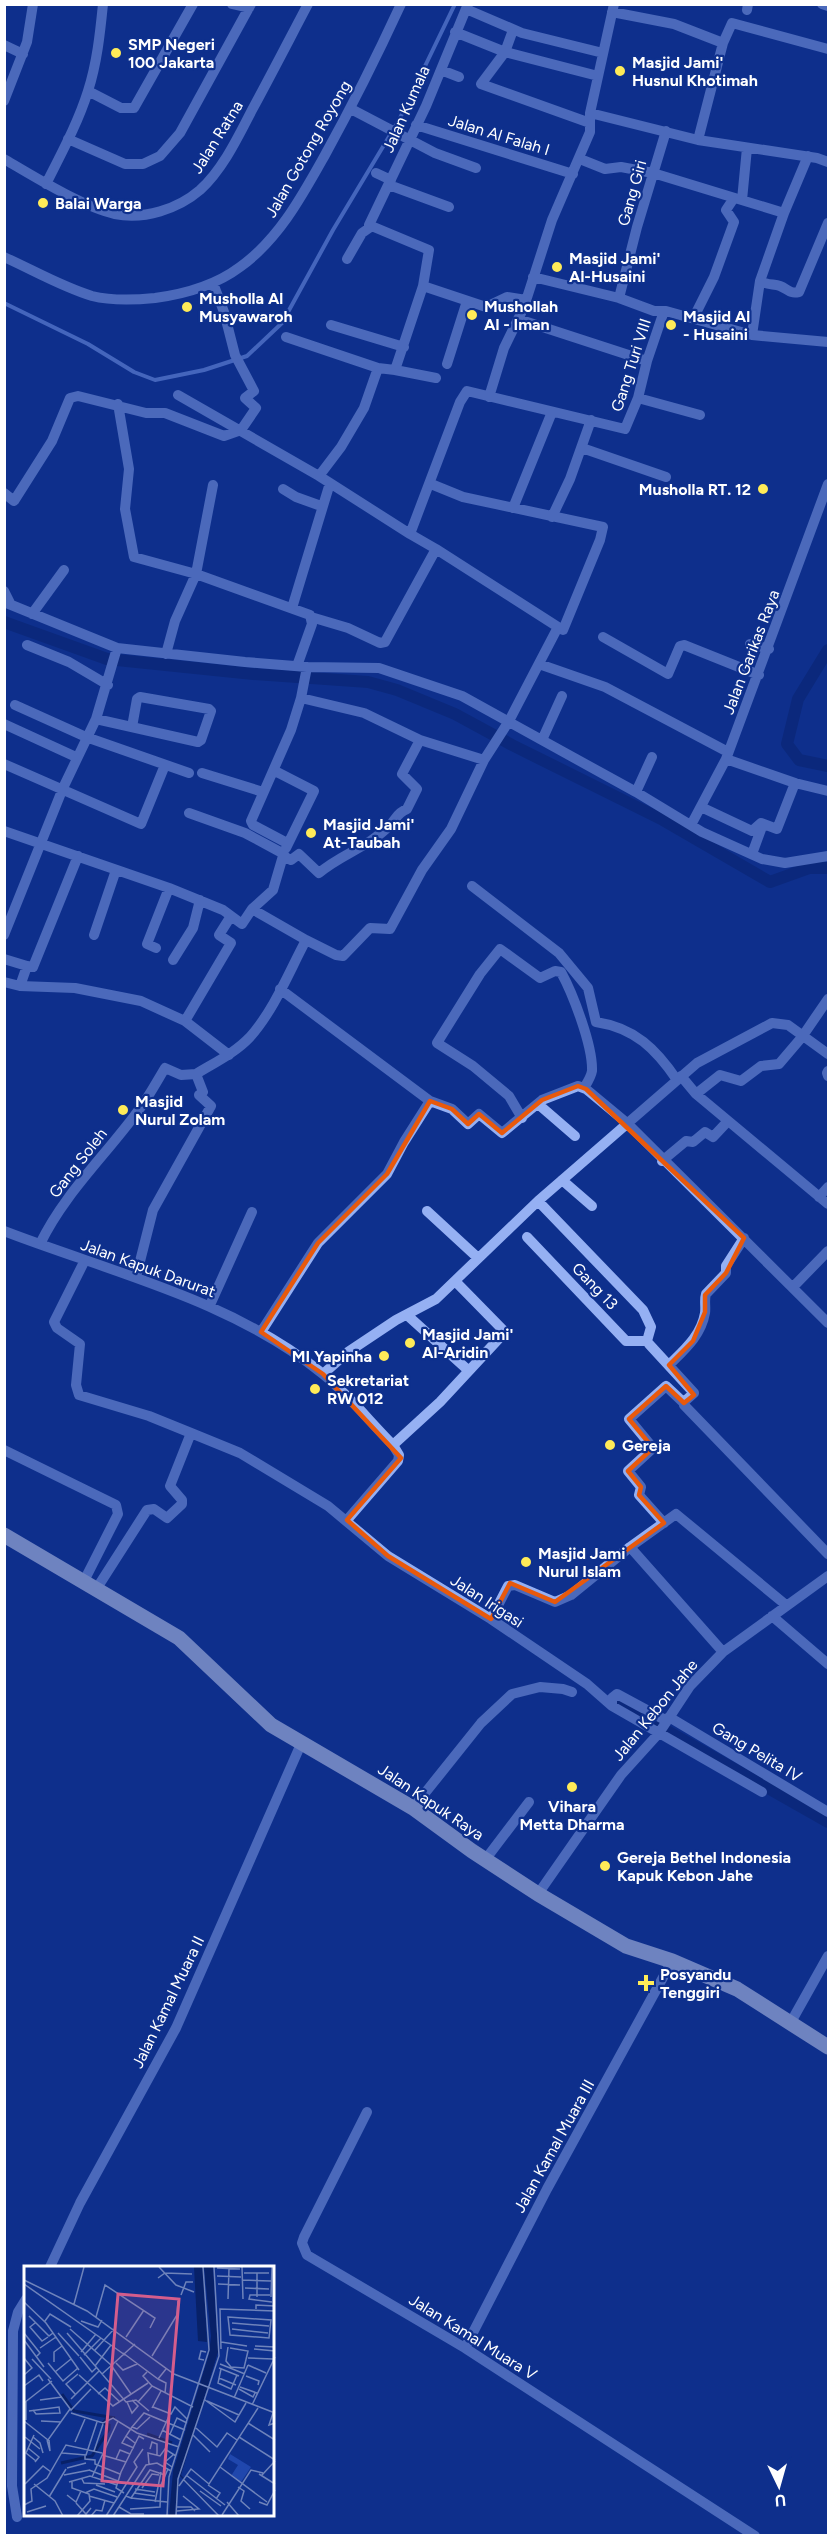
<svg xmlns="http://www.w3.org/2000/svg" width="833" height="2540" font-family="Figtree,sans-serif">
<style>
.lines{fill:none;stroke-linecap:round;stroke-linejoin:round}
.stream{stroke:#86a7f7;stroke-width:4}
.canal{stroke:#082168;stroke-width:12}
.minor{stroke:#95b0f3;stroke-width:10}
.major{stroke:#e2e8ff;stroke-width:15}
.marked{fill:none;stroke:#e8590c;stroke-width:4.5;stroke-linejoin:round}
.poi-dot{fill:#ffeb58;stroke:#0e308d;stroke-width:2}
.labels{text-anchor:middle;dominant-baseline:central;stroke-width:4.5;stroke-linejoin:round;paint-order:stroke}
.poi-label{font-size:16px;font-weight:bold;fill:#fff;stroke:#0e308d;text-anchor:start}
.street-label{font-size:16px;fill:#fff;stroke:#0e308d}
.inset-river{fill:none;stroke:#082168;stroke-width:3}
.inset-road{fill:none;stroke:#6e83bb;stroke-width:1.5}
.view{fill:#d45d8c;fill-opacity:0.15;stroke:#d45d8c;stroke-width:3}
.inset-edge{fill:none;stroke:#fff;stroke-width:3}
</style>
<rect width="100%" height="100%" fill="#0e308d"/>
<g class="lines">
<!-- stream -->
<path class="stream" d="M4,303L88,344L134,372L155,380L204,370L247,356L282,323L333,230L399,120L455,4"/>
<!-- canal -->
<path class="canal" d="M4,622L107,659L253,674L368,682L397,690L455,714L512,745L663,820L770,882L809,868H828
M828,650L798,699L787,744L799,760L828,766
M614,1701L828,1822"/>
<!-- minor -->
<path class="minor" d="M232,4L249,8
M822,4L828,6
M466,9L522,33L603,53
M747,10L748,4
M612,12L674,24L723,43
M513,30L505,52L481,84L590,123
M455,32L505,52L598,76
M4,45L23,54
M441,70L459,77
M88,91L121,108H134L193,4
M4,101L27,42L33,4
M351,109L435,153L476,168
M590,113L698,140L817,158L828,162
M416,125L573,174
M68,139L125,164H143L160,156L180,133L251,4
M698,140L723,43L732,23L828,49
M4,159C33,176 83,207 115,214C144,220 178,209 200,190C223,169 238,137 252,110C271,75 289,40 308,4
M580,159L605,169L621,167L653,173L784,213
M376,173L391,180
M46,184C61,154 78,123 88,91C97,63 100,34 103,4
M389,185L449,207
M742,200L747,148
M4,257C33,270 62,287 92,296C112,301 135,300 155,298C185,294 216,285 240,267C279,239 302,196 325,155C352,106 377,56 401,4
M347,259L362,233L372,226
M533,277L619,298L654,311H666L752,335L828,342
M760,281C767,285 774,284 780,286C788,289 789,294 799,292L828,223
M423,286L486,307L507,297L526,300
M619,298L637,227L666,131
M694,317L714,277L734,222L726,210L734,198
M518,319L647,361
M331,325L404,347
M752,335L760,281L784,213L808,156
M286,337L378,368L395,370L423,286L429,250L369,225L426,106L468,4
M447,364L467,301
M395,370L436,378
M178,395L319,476L410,534
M489,397L504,348L524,307L552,220L590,132V113L614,4
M638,398L700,415
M118,404L129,469L125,509L134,557L196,574L213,485
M582,448L666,477
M319,476L341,447L364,408L378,368
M431,484L463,497L603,527L600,540L563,630
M283,489L296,497L321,506
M4,493L14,501L52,441L70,398L78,396L146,413H165L224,436L241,430L256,408L245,398L254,391L235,355L224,312L213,283
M513,508L552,412
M552,517L570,479L591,420
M4,591L11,605
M4,602L117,648L245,662L307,667L379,668L462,696L636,792L702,832L762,859L785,863L828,856
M292,608L330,483
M32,614L64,570
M311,617L348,628L380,643L385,642L436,549L410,534L460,402L467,391L625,429L638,398L647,361L664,311
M603,637L668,674L680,646L684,645L759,675
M750,644L769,649
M27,645L69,662L108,685
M166,654L175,621L196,574L310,615L312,624L297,666
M539,664L605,687L728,752
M301,698L364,713L420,740
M15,705L86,737L189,773
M96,719L198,742L201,740L211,711L209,709L140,697L137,699L132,727
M4,724L76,757
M542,740L562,696
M726,759L795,783L828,791
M4,764L141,824L165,765
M275,771L314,791L286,848
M202,773L263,792
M636,792L652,757
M701,807L752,831L761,823L777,829L795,783
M189,813L245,833L284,854
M691,825L726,759L828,484
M4,831L169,888L223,910L242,924L252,909L306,940L336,955L343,956L370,928L390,929L422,870L451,829L484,760
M287,843L253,825L251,821L291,730L301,698L307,667
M752,854L763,824
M472,886L559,953L588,988L596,1022C635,1028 656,1049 677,1080
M252,909L273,890L283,856L291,860L299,854L319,873C341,854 369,847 390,825C397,818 397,813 407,809L417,789L402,774L420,740L484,760L509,721L558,627L436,549
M4,935L63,788L96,719L117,648
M94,935L116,870
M156,948L147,944L169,888
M4,959L27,966L20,986
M173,960L193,928L200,900
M27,966L33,967L78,856
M4,982L20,986L75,988L141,1001L185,1021L229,1055
M280,989L430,1101L452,1109L468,1124L479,1114L502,1133L542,1100L578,1086L586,1089L627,1123L828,1323
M185,1021L231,943L219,935L231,916
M828,1071L827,1073L828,1076
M681,1076L696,1094L828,1204
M696,1094L720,1075L741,1081L761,1066L779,1064L802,1037L828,999
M538,1104L575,1136
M522,1118L509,1096L473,1066L437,1043L480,974L500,949L540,978L555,971L561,972C573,994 593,1046 592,1071C591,1077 587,1083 584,1088
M662,1161L686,1141L693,1142L705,1132L713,1137L728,1121
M562,1180L592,1206
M819,1197L828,1187
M538,1201L643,1310L651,1327L647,1341L649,1344L694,1393L685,1401L684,1405L828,1554
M427,1211L478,1258
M4,1231C113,1273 230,1299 323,1374C348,1394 370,1422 393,1445L399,1455L398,1461L347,1520
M527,1237L626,1341H647
M40,1244C64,1194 105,1156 138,1111C148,1098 156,1083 165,1068L181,1075L196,1074
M85,1260L54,1322L57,1328L80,1344L76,1385L79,1395L149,1416L191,1433
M136,1277L153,1210L211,1106L199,1095L203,1092L196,1074C214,1063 235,1053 250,1037C274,1010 289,972 306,940
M794,1286L828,1251
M210,1305L252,1212
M407,1315L469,1371
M261,1332L318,1243L387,1174L404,1142L430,1101
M669,1365C684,1350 701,1336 705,1313C706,1307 704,1300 706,1294L726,1273V1266L744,1238
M323,1374L348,1352L396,1320L436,1299L538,1201L697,1063L772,1023L788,1025L828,1054
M393,1445L440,1402L505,1332L455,1281
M4,1450L116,1505L118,1514L84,1581
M664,1523L639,1495L641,1487L628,1471L653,1448L629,1419L666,1386L684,1403
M630,1547L723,1652
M97,1588L147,1510L154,1509L167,1518L182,1504V1500L170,1486L191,1433L240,1453L328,1506L388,1556L491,1619L587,1684L612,1706L762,1792
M772,1616L828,1664
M491,1619L508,1586L515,1585L555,1602L571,1595L630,1547L676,1514L786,1605
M612,1706V1698L617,1694L667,1721
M669,1717L828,1812
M413,1808L481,1723L512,1694L540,1687L563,1689L572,1692
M485,1860L529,1802
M538,1894L621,1775L659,1733L690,1686L723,1652L828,1576
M791,2022L828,1956
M367,2112L304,2237L302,2243L307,2255L465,2348L755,2536
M50,2267L80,2203L176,2028L301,1744
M465,2348L547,2189L672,1961
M17,2517L12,2486L13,2331L18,2312L26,2299"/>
<!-- major -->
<path class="major" d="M4,1535L179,1638L271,1725L413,1808L472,1851L538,1894L626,1946L672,1961L737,1989L828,2047"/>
</g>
<!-- marked area -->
<path d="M0 0H833V2540H0ZM578,1086L586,1089L744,1238L726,1273L705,1295V1312L693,1341L669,1365L694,1395L684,1403L666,1386L629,1419L653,1448L628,1471L641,1487L639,1495L664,1523L555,1602L510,1583L491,1619L388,1556L347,1520L401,1458L323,1374L261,1332L318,1243L387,1174L430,1101L452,1109L468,1124L479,1114L502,1133L542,1100Z" fill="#0e308d" fill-opacity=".55" fill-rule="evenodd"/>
<path class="marked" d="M578,1086L586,1089L744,1238L726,1273L705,1295V1312L693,1341L669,1365L694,1395L684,1403L666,1386L629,1419L653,1448L628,1471L641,1487L639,1495L664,1523L555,1602L510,1583L491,1619L388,1556L347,1520L401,1458L323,1374L261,1332L318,1243L387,1174L430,1101L452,1109L468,1124L479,1114L502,1133L542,1100Z"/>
<!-- markers -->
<g class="poi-dot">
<circle cx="116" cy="53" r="6"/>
<circle cx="620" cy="71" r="6"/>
<circle cx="43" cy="203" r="6"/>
<circle cx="557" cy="267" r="6"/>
<circle cx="187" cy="307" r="6"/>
<circle cx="472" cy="315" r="6"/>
<circle cx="671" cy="325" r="6"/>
<circle cx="763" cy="489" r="6"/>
<circle cx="311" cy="833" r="6"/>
<circle cx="123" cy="1110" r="6"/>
<circle cx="410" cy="1343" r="6"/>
<circle cx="384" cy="1356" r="6"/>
<circle cx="315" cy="1389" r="6"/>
<circle cx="610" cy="1445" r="6"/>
<circle cx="526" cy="1562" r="6"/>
<circle cx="572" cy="1787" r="6"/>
<circle cx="605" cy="1866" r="6"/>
<path d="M643 1974h6v6h6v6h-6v6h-6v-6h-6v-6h6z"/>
</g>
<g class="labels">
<!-- poi labels -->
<g class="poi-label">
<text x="128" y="44">SMP Negeri<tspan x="128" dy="18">100 Jakarta</tspan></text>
<text x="632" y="62">Masjid Jami'<tspan x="632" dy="18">Husnul Khotimah</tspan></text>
<text x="55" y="203">Balai Warga</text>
<text x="569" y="258">Masjid Jami'<tspan x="569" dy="18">Al-Husaini</tspan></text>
<text x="199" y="298">Musholla Al<tspan x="199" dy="18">Musyawaroh</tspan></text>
<text x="484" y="306">Mushollah<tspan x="484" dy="18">Al - Iman</tspan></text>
<text x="683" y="316">Masjid Al<tspan x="683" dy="18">- Husaini</tspan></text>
<text x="751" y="489" text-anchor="end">Musholla RT. 12</text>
<text x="323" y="824">Masjid Jami'<tspan x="323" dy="18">At-Taubah</tspan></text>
<text x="135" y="1101">Masjid<tspan x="135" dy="18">Nurul Zolam</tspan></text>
<text x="422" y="1334">Masjid Jami'<tspan x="422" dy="18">Al-Aridin</tspan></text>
<text x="372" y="1356" text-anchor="end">MI Yapinha</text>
<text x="327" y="1380">Sekretariat<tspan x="327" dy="18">RW 012</tspan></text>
<text x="622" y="1445">Gereja</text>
<text x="538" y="1553">Masjid Jami<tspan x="538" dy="18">Nurul Islam</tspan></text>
<text x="572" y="1806" text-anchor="middle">Vihara<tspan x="572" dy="18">Metta Dharma</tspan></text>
<text x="617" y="1857">Gereja Bethel Indonesia<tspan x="617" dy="18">Kapuk Kebon Jahe</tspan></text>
<text x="660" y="1974">Posyandu<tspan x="660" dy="18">Tenggiri</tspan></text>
</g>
<!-- street labels -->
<g class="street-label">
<text transform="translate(406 109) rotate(-66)">Jalan Kumala</text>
<text transform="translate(499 135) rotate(17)">Jalan Al Falah I</text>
<text transform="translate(217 137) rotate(-58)">Jalan Ratna</text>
<text transform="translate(308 149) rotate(-60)">Jalan Gotong Royong</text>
<text transform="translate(632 193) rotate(-74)">Gang Giri</text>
<text transform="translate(631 365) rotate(-72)">Gang Turi VIII</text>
<text transform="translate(751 652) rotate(-69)">Jalan Garikas Raya</text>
<text transform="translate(78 1163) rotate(-52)">Gang Soleh</text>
<text transform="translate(148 1268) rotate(20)">Jalan Kapuk Darurat</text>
<text transform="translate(595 1286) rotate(46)">Gang 13</text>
<text transform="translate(487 1601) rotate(33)">Jalan Irigasi</text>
<text transform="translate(655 1710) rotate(-51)">Jalan Kebon Jahe</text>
<text transform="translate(757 1752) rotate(31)">Gang Pelita IV</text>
<text transform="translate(431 1802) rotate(34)">Jalan Kapuk Raya</text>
<text transform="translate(168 2002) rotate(-64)">Jalan Kamal Muara II</text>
<text transform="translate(554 2146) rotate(-61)">Jalan Kamal Muara III</text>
<text transform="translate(473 2337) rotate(32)">Jalan Kamal Muara V</text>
</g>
</g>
<!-- overview -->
<g transform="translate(24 2266)">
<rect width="250" height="250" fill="#0e308d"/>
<path d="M206,188L227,201L217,216L207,210L214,199L204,193Z" fill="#2047ad"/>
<path d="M170,1H179L183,76L174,75ZM180,1H189L194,86L157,209L194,248L154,208L151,250H145L149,205L185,88L187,70Z" fill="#082168"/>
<path class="inset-river" d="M38,128L50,145L91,152M123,168L148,177M37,197L68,190L85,163V159L79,157L84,151"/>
<path class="inset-road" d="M135,1L152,19L170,26M218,1L219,33M193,2L216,3M220,7H245M193,10L217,11M134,12L141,7L168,8M0,14L63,45L150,108L251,147M218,14L247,15M0,18L101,89M194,18L216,19M221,22L245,23M157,29L162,16H169M246,29H226L225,33L248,36M233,31V7M247,31L248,1M204,33L205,3M0,36L22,57L55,104M50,38L60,1M232,43V39L251,40M5,50L25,70L29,67M72,51L81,19L131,52L126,62M204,51L247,54L245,72L206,69ZM21,55L26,48L47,61M57,55L74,61L78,54M11,57L6,61L18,75L24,71M208,57L245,60M46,63L87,99L107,128M208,63L244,67M0,67L16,87L13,90M34,67L55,90M43,67L102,136L112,134L125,145M102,71L120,44M0,74L20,101M197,76L223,80M231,80L251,81M204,81L202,95L207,101L220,102L224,85L206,82M16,82L32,71M197,83L196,43L251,45M230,83L251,85M71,84L90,63M57,86L72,68M99,87L134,113L142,103M60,89L77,72M128,90L153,49L154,35M56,91L68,106L72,102M0,92L8,102L0,109M224,92L249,93M8,93L27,113M180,94L175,93L177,85L182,86M30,96V86L38,80M24,97L39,115L54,102M92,97L99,104L113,98M196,98L221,108M224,99L242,107M71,100L87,79M195,102L215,110M197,103L194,117L207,123L213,109M31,106L47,93M123,106L119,110L128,120L169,141M78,108L111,78M55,109L89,140L124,117M222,110L235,115L234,119M195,112L212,119M24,113L47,144L67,123M134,113L142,117L141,127M0,120L15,109L19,115M216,121L233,127M215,123L229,131L231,127M74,128L81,122L96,136M52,129L42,118L54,108M210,132L224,99M47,133L75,105M16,134L38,131M181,134L211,156L222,137M2,135V154M183,135L215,149M103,136L108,147L114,140L108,134M114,136L128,120M0,137L28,115M228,139L251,91M129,141L147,148L151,141L163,153M128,142L137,125M5,145L35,141L36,147L12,148L9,144M47,147L79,157L89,152L113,167L155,181M249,147L245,159L251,157M0,155L24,174L46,143M17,155L37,156M224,157L251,174M108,161L120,147L161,164M172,162L193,181L203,167L213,174M138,164L157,174M146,168L153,152L163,157M10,169L2,187L12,195M169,169L186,186M102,170L98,177L110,182M1,171L16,183M9,171L16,177L19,187M215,171L251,194M135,172L145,150M23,174L26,185L25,174M51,176L61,153M111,177L102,170L108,161L113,163L126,151M4,182L15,191L11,196M126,183L128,176L133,178V189M70,185L79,158M38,187L62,189L73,156M61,189V193L71,194V198L96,208M78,189L102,196M92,193L96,184L106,188M125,198L124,187L136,190L141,183L152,190M148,201L141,196L149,189M196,201L243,236M43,202L62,197M65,204L94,215M235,208L251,218M40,209L66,204M162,209L201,239M238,209L251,195M68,211L94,155M58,213L60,217L81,218M159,213L195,250M45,216L66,210L93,219M48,216V222L65,228L66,235L53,250M1,218L19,200L27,206M10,218L31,235L39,250M72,219L91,226M184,219L196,227L192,233M155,220L167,203L185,218L234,142M214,221L220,225L217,235L226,243M118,222L128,208L135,209M111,223L131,226M176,225L197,240M61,227L70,223L93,231M100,227L92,222L97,206L115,170L120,173M110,227L131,230M43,229L52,236L57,225M65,230L90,237M102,230L107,232L126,204L141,209M25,231L42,203M107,232L143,236M131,236L137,206M203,236L215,250M235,236L243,239L251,224M52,237L62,248L67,242M0,239L8,235L7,223L23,212L42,179L78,187M95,241L107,248H120M153,241H167L171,245M106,243L136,241L137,219L144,203M153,245L175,243L159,230M3,246L22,240M198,249L227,204L239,207M67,250L72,244L78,245L81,234M82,250L113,201L110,196L119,183M89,250L122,199L133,197L147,205M143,250L145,211L185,84L179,1M152,250L154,213L195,90L190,1"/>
<path class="view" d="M94,28L155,33L139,220L78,215Z"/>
<rect width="250" height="250" class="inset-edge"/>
</g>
<!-- border -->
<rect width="833" height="2540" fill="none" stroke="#ffffff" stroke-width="12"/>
<!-- north arrow -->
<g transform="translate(779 2486) rotate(175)" stroke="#0e308d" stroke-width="4.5" paint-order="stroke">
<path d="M0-4.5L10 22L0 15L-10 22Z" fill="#ffffff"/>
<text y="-9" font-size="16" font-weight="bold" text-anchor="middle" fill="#ffffff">U</text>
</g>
</svg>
